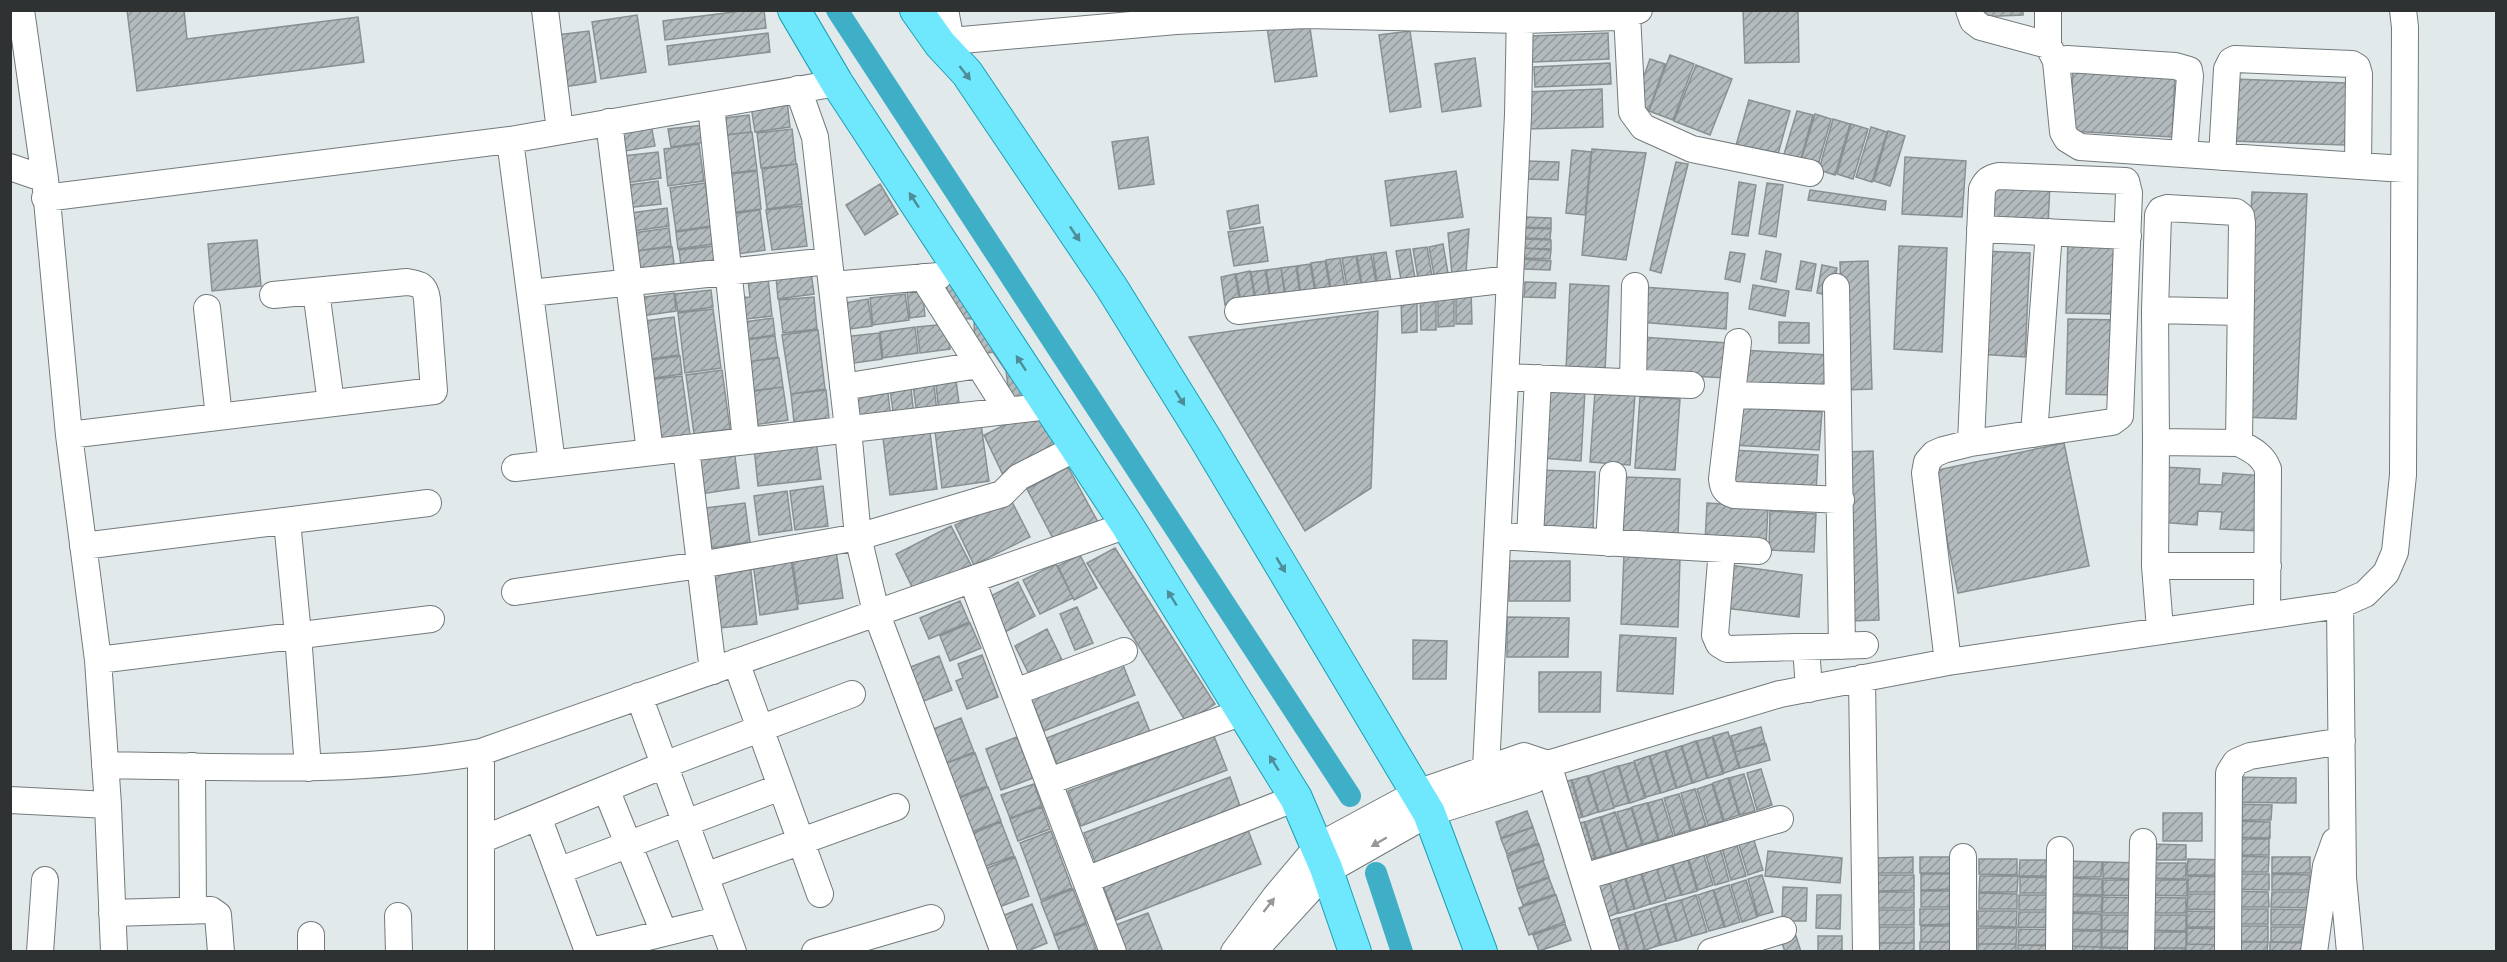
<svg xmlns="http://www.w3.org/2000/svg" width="2507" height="962" font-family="'Playfair Display',serif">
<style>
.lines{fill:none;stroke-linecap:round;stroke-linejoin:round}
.canal{stroke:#3fafc8;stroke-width:22}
.building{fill:url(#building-hatch);stroke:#899092;stroke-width:1.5}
.minor-casing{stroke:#737a7c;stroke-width:28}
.major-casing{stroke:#1a9fb5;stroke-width:34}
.minor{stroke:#fff;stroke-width:26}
.major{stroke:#6fe8fd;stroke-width:32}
.oneway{fill:#4e8d98}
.oneway2{fill:#969898}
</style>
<defs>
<pattern id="building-hatch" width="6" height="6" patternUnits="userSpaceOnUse" patternTransform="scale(1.5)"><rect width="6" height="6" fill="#b4bbbe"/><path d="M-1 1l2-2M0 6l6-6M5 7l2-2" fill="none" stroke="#93999b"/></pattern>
</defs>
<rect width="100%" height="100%" fill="#e1e9eb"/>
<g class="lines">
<!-- canal -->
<path class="canal" d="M837,10L1350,796
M1376,873L1402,952"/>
</g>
<!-- building -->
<path class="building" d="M127,10H184L187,39L358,17L364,62L137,91Z
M749,10H764L766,28L665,40L663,21Z
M1743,10H1798L1799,62L1745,63Z
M1976,10H2023V15L1976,17Z
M637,15L646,72L601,79L592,22Z
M1309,21L1317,76L1275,82L1267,27Z
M589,31L596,82L564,87L557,35Z
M1410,31L1421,107L1390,112L1379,35Z
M768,33L770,52L669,65L667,46Z
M1608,33L1609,59L1532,62L1531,36Z
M1670,55L1694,64L1673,120L1649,111Z
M1475,58L1481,106L1442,112L1435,64Z
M1650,59L1665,64L1649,110L1634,104Z
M1610,63L1611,84L1535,87L1534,67Z
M1696,65L1732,79L1710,135L1674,121Z
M2073,70L2175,76L2172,137L2070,131Z
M2233,79L2347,83L2345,145L2231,141Z
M1602,89L1603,127L1526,129L1525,92Z
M1749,100L1790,111L1776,161L1735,149Z
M787,101L790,127L755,132L751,106Z
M1797,111L1813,115L1799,166L1782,161Z
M1815,114L1831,119L1817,169L1800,164Z
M749,115L751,132L716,136L715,119Z
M650,119L655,146L619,152L614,125Z
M1833,119L1850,124L1835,175L1819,170Z
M1851,124L1868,129L1853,179L1837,174Z
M704,125L706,142L671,147L668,129Z
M1871,127L1887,132L1872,182L1856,177Z
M792,129L796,164L761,168L757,133Z
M1888,131L1905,136L1890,186L1874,181Z
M752,132L757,170L722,174L717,136Z
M1148,137L1154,184L1119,189L1112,142Z
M699,144L704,181L668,186L664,149Z
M1592,149L1646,153L1626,260L1582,255Z
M1572,150L1591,152L1585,215L1566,213Z
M658,152L661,178L626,183L623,156Z
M1905,157L1966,161L1962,217L1902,214Z
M1526,161L1559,162L1558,180L1526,179Z
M1676,162L1688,164L1661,273L1650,270Z
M797,164L802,204L767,209L762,169Z
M757,171L761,209L726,213L721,175Z
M1456,171L1463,217L1391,226L1385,181Z
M658,181L661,204L625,208L622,186Z
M1991,181L2050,183L2048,227L1989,224Z
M1739,182L1756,185L1748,236L1732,234Z
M705,183L711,226L676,231L670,188Z
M1767,183L1783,185L1776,237L1759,234Z
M880,184L898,214L865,235L846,205Z
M1810,190L1886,201L1885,210L1808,200Z
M2252,192L2307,194L2296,419L2241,417Z
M1258,205L1260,223L1230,229L1227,211Z
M802,206L807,246L772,250L766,210Z
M667,208L669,226L633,231L631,213Z
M760,210L765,250L730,255L725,215Z
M1522,217L1551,218V228L1522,227Z
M712,227L714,244L678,249L676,232Z
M1263,227L1268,261L1234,266L1228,232Z
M669,228L671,246L635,251L633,233Z
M1522,228L1551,229L1550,239L1522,238Z
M1469,229L1466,272L1452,274L1448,233Z
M2068,238L2120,239L2118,314L2066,313Z
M1522,239L1551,240V249L1522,248Z
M257,240L261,286L212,291L208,244Z
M1443,244L1448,273L1434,275L1429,247Z
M714,246L717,268L682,273L679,250Z
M1899,246L1947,248L1942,352L1894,349Z
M672,247L674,264L639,269L636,251Z
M1427,247L1432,276L1418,278L1413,249Z
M1522,248L1551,250L1550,259L1521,258Z
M1410,249L1415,278L1401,280L1396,251Z
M1766,251L1781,254L1776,282L1761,279Z
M1982,251L2030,253L2025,357L1977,354Z
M1386,252L1391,281L1377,283L1373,254Z
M1730,252L1745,254L1740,282L1725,279Z
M1371,254L1376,283L1362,285L1357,256Z
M1356,256L1361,284L1347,287L1342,258Z
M1340,258L1345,287L1331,289L1326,260Z
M1522,259L1551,261L1550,270L1522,269Z
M1325,261L1330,289L1316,292L1311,263Z
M1801,261L1816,264L1811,291L1796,289Z
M1868,261L1872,389L1844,390L1840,262Z
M1310,264L1315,292L1301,295L1297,266Z
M1822,265L1837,268L1832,296L1817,293Z
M1296,266L1300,295L1286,297L1281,268Z
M1281,268L1285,297L1271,299L1266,270Z
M1265,270L1270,298L1256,301L1251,272Z
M1250,271L1255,300L1241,302L1236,274Z
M811,272L814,294L778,299L776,277Z
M1235,274L1240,303L1225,305L1221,277Z
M768,278L772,316L737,320L734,298L750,297L748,280Z
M951,280L1038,400L1011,407L1006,371L993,352L975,355L974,319L952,318L946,282Z
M1525,282L1556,283L1555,298L1524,297Z
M1570,284L1609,286L1605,372L1566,370Z
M1753,285L1789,291L1785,316L1749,309Z
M1642,287L1728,293L1726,329L1639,322Z
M1456,289H1471L1472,324H1456Z
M711,290L713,307L678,312L675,294Z
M922,290L925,316L910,318L907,292Z
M1438,291H1454V326L1438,327Z
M674,293L676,311L641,316L638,298Z
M905,294L909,320L873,325L870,298Z
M1420,295H1436V330H1421Z
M814,297L817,329L783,333L779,300Z
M1417,297V332L1402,333L1401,298Z
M868,299L872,326L842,330L838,304Z
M713,309L721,368L685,373L678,313Z
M1378,311L1371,488L1305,531L1189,337Z
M674,317L679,355L642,360L637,322Z
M773,318L775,335L746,339L744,322Z
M2068,319L2120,320L2118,395L2066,394Z
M1779,322L1809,323V343H1779Z
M947,324L950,349L920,353L917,327Z
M915,327L918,353L883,358L880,332Z
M818,330L825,389L791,394L782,335Z
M879,333L882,359L847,364L843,337Z
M775,336L778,357L742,363L739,341Z
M1641,337L1728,343L1726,378L1639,373Z
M1742,350L1828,355L1826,393L1739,388Z
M680,356L682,374L647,379L644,361Z
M779,358L783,387L749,391L745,362Z
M722,370L730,429L694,434L686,375Z
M955,373L960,410L939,412L935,376Z
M682,376L690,435L655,439L647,380Z
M933,376L937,412L917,415L912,378Z
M910,379L914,416L894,418L889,382Z
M783,387L788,420L753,425L749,392Z
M1545,387L1585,390L1581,461L1541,458Z
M826,390L829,418L794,422L791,394Z
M1595,391L1635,394L1630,465L1590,462Z
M888,393L891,419L856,424L853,398Z
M1640,397L1680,399L1675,470L1635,468Z
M1736,407L1822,412L1819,450L1733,445Z
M1039,408L1058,447L1003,475L984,435Z
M980,417L989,481L942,488L934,423Z
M929,424L937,489L890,495L882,430Z
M816,440L821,479L758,486L754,447Z
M2064,443L2089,566L1958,593L1933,471Z
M734,449L739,488L701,494L695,454Z
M1732,450L1818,455L1816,493L1729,488Z
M1873,451L1879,620L1850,621L1844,452Z
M1068,467L1099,524L1057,546L1027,489Z
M2163,467L2200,469L2199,484L2222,485L2223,473L2265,476L2261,531L2220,529L2222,512L2198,511L2197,525L2159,522Z
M1539,470L1595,472L1593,529L1537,526Z
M1624,477L1680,479L1678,536L1621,533Z
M823,486L828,526L795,530L790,491Z
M787,491L792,530L759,535L754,496Z
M1010,498L1030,537L974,565L955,525Z
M745,503L750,542L712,548L706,508Z
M1707,503L1768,507L1766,547L1705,543Z
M1770,511L1816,514L1814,552L1769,550Z
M951,526L971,565L915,593L896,554Z
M1115,548L1215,704L1186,722L1087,563Z
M836,551L843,598L799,604L792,557Z
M1624,554L1680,557L1678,627L1621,624Z
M1080,555L1097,588L1074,600L1058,566Z
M791,558L798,609L760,615L753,563Z
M1509,561H1570V601H1509Z
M750,563L757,624L720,628L712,567Z
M1056,564L1073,598L1040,614L1023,580Z
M1730,565L1802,575L1799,617L1725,608Z
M1018,582L1035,616L1003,633L985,599Z
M960,601L969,622L929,639L920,618Z
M1077,607L1093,643L1075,650L1060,614Z
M1507,617L1569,618L1568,657H1507Z
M970,623L981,648L950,661L940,636Z
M1047,629L1064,664L1032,680L1015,646Z
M1620,635L1676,638L1673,694L1617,691Z
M1413,640L1447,641L1446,679H1413Z
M982,655L998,697L967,709L956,681L963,678L958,664Z
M939,656L952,690L921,702L908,668Z
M1121,660L1135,695L1044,731L1030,696Z
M1539,672H1601L1600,712H1539Z
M1138,702L1152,737L1060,773L1047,738Z
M961,718L974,752L944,764L931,730Z
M1761,727L1765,743L1735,752L1731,736Z
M1728,732L1739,768L1724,773L1713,736Z
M1214,736L1227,770L1081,826L1068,791Z
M1017,737L1033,778L1001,790L986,749Z
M1712,737L1723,774L1708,778L1697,741Z
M1696,741L1707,778L1693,783L1682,746Z
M1766,744L1770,760L1740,768L1735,752Z
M1681,746L1692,783L1677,788L1666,751Z
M1665,751L1676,788L1661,793L1650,756Z
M975,753L987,786L957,798L944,764Z
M1649,756L1660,793L1646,797L1634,761Z
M1634,762L1645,798L1630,803L1619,766Z
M1618,766L1629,803L1614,807L1603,771Z
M1761,769L1772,805L1757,810L1747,773Z
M1603,771L1614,808L1599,812L1588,776Z
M1744,774L1755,811L1740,815L1729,778Z
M1587,776L1598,812L1583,817L1572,780Z
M1230,777L1242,812L1097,867L1084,833Z
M2231,777L2296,778V803L2231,802Z
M1728,778L1739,815L1724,820L1713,783Z
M1571,780L1582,817L1567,822L1556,785Z
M1034,784L1042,806L1010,818L1001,795Z
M1712,784L1723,821L1708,825L1697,789Z
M988,787L1001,821L971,832L957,799Z
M1695,789L1706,826L1691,830L1681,793Z
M1679,794L1690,830L1675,835L1664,798Z
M1662,799L1673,835L1659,840L1648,803Z
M1647,803L1658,840L1643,844L1632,807Z
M2234,804L2272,805L2271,820H2234Z
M1042,807L1050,829L1018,841L1010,819Z
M1631,808L1642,844L1628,849L1617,812Z
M1527,811L1533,827L1501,838L1496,822Z
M1615,812L1627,849L1612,854L1601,817Z
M2163,813H2202V841H2163Z
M1600,817L1611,854L1596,858L1585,822Z
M2232,821L2270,822V838L2232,837Z
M1001,822L1014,856L984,867L971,834Z
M1584,822L1595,858L1580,863L1570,826Z
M1533,827L1538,843L1507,854L1501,839Z
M1248,830L1261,864L1116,920L1103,885Z
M1051,831L1072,888L1041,900L1020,843Z
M1752,834L1763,870L1748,875L1737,838Z
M1735,839L1746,876L1731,880L1721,844Z
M2231,839H2269V855H2231Z
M1539,844L1544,860L1512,871L1507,856Z
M1719,844L1729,881L1715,885L1704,848Z
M2148,844L2186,845V860H2148Z
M1702,849L1713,885L1698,890L1687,853Z
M1768,851L1842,858L1840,883L1765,876Z
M1686,854L1697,891L1682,895L1671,858Z
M2231,856L2269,857L2268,872H2231Z
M1015,857L1029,896L999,907L985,869Z
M1913,857V873H1876L1875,858Z
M1920,857H1958V873H1920Z
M2272,857H2310V873H2272Z
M1670,858L1681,895L1666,899L1655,863Z
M1979,859H2017V875L1979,874Z
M2188,859L2226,860V875H2187Z
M2020,860H2057V876H2019Z
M1543,861L1549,877L1517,888L1512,872Z
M2064,861L2102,862L2101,877H2063Z
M2103,862L2141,863L2140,879L2103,878Z
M1655,863L1666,900L1651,904L1640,867Z
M2149,863H2186V879L2148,878Z
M1639,868L1650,904L1635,909L1624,872Z
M1623,872L1634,909L1619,913L1608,877Z
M1921,874H1959V889L1921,890Z
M2231,874H2269V890L2231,889Z
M2272,874L2310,875V890H2272Z
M1762,875L1773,912L1758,916L1748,879Z
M1876,875H1914V890L1876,891Z
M1980,876H2018L2017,892H1979Z
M2188,876L2226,877V892H2188Z
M1608,877L1618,913L1604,918L1593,881Z
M2020,877L2058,878V893H2020Z
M1549,878L1555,894L1523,905L1517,889Z
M2064,878L2102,879V895L2064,894Z
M1746,880L1757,917L1742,922L1731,885Z
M2103,880H2141V896L2103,895Z
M2149,880H2187V896L2149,895Z
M1729,885L1740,922L1725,927L1714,890Z
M1783,887L1807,888L1806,921H1782Z
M1073,889L1086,923L1054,935L1041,902Z
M1713,890L1724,927L1709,931L1698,895Z
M1921,891H1959V907H1921Z
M2231,891L2268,892L2269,907H2230Z
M1876,892H1914V908H1876Z
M2272,892H2310L2309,908L2271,907Z
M1979,893L2017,894V909H1979Z
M2188,894H2226L2225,910L2187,909Z
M1556,895L1565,922L1529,935L1519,908Z
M1696,895L1707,932L1692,936L1681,900Z
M1817,895H1841L1840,929L1816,928Z
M2019,895H2057V910H2019Z
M2063,896H2102L2101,912H2063Z
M2103,897L2140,898L2141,913H2102Z
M2148,897L2186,898V913H2148Z
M1681,900L1692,936L1677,941L1666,904Z
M1032,904L1047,943L1025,952H1015L1002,916Z
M1665,904L1676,941L1661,945L1650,909Z
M1650,909L1660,945L1645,950L1635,913Z
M1920,909H1959V924L1920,925Z
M2230,909H2268V924H2230Z
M2271,909L2309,910V925H2271Z
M1876,910H1914V925H1876Z
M1978,911H2017L2016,927L1978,926Z
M2187,911L2225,912V927H2187Z
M2019,912H2057V928L2018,927Z
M1148,913L1163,952H1122L1113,926Z
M2063,913L2101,914V930L2063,929Z
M1634,914L1645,950L1640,952H1629L1619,918Z
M2102,915H2140V931L2102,930Z
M2148,915H2186V931L2148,930Z
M1618,918L1628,952H1612L1603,923Z
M1086,924L1097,952H1060L1054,936Z
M1565,924L1571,940L1539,951L1533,935Z
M1921,926H1959V942H1921Z
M2230,926H2268V942L2230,941Z
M1876,927H1914V943H1876Z
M2271,927H2309V942H2271Z
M1978,928H2017L2016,944H1978Z
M2187,928L2225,929V945L2187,944Z
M2019,929L2057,930V945H2018Z
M2063,931H2101V947L2063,946Z
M2102,932H2140V948L2102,947Z
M2148,932H2186V948H2147Z
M1796,936L1801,952H1785L1781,940Z
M1818,936H1842V952H1818Z
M1920,942H1958V952H1920Z
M2230,942H2268L2267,952H2230Z
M2270,942L2309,943V952H2270Z
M1876,943H1914V952H1876Z
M1978,944H2016V952H1978Z
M2186,944L2225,945V952H2186Z
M2018,945L2056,946V952H2018Z
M2062,946L2100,947V952H2062Z
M2102,948H2140V952H2102Z
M2147,948H2185V952H2147Z"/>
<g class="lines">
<defs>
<path id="minor" d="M21,10L45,179L69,435L98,660L108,805L114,952
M545,10L560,131
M945,10L951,41
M1969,10L1973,21L1981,27L2048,45L2056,61L2063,132L2067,139L2080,147L2404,169
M2048,10V45
M1627,14L1632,112L1643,127L1692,149L1810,173
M940,44L951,41L1176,21L1306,15L1520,20L1616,17L1639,10
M2056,61L2067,59L2175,66L2189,70L2190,76L2184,154
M798,89L815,137L848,429L858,537L876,612L1004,952
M711,105L746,441
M609,122L650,452
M510,140L552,463
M2222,157L2227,69L2231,61L2235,59L2352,64L2357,67L2359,74L2358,166
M10,167L45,179
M45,198L510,140L837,83
M1980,229L2128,236
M923,277L1008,411
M832,285L939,276
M1836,287L1842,646
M316,291L331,403
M530,293L829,261
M207,308L219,417
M2155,310L2240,312
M1238,311L1510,279
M1738,342L1722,479C1723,488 1725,492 1734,495L1841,500
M1506,377L1691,385
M1633,382L1635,286
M843,387L978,365
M1733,395L1836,398
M2034,434L2049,232
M69,435L434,391L427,299C425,285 420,284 407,282L273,295
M2156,442L2155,310L2158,215L2161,210L2167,208L2236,212L2241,216L2242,223L2239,443L2156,442L2155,566L2160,629
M2239,443C2252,450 2263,455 2268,469L2267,614
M686,448L713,671
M515,468L1049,406
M287,521L298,635L308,768
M1498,536L1758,551
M1530,538L1538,378
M1609,543L1613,475
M83,546L428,503
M1722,549L1715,635L1719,644L1727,649L1865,645
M2155,566H2268
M972,580L1113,952
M515,592L700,565L858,537L1002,494L1019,477L1076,448
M2340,605L2343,878L2350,952
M1806,647L1809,689
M98,660L431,619
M736,662L820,894
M1948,662L1925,473L1927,462L1934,454L1943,450L1971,443L2112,422L2120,416L2129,193L2126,181L1999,176C1989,178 1986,181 1982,189L1971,443
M1862,678L1866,952
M1015,692L1124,651
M639,696L733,952
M1548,764L1606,952
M105,765C231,767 357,774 481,752L1127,525
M192,766L193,911
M1049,781L1243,712
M606,789L664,933
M1480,796L1486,769L1518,115L1520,10
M10,800L108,805
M538,817L588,951
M481,840L664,765L852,694
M558,871L781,787
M705,876L896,807
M1583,877L1780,819
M1086,880L1296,798
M112,913L211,910L218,915L221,952
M398,916L399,952
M311,935V952
M40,952L45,880
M481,952V752
M587,952L721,919
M815,952L931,918
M1234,952L1275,897L1317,847L1417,793L1524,756L1548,764
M1253,952L1327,871L1429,813L1534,780L1548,764L1780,694L1948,662L2340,605L2365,594L2386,573L2395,552L2403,475L2405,27L2403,10
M1711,952L1783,930
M1963,952V857
M2059,952L2060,850
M2141,952L2143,842
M2228,952L2229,773L2236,762L2250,756L2342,741
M2314,952L2326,866L2335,841"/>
<path id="major" d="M794,10L837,83L1127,525L1296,798L1326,868L1355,952
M916,10L940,44L967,73L1112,288L1205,438L1429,813L1481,952"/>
</defs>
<!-- minor casing -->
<use href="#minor" class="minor-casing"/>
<!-- major casing -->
<use href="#major" class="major-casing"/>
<!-- minor -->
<use href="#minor" class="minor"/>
<!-- major -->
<use href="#major" class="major"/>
</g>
<!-- one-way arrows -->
<defs><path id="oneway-solid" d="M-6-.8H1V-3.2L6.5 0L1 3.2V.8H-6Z" transform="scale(1.5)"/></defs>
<g class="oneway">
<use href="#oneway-solid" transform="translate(965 73) rotate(52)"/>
<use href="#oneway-solid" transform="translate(914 200) rotate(-123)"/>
<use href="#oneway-solid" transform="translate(1075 234) rotate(56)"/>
<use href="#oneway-solid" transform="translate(1021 363) rotate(-123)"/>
<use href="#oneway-solid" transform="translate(1180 398) rotate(58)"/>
<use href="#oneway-solid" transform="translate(1281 565) rotate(59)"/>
<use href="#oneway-solid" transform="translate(1172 598) rotate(-122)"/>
<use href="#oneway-solid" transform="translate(1274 763) rotate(-122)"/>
</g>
<g class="oneway2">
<use href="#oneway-solid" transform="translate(1379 842) rotate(150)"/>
<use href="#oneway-solid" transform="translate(1269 905) rotate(-52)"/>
</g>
<!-- border -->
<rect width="2507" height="962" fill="none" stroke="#2e3232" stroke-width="24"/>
</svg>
